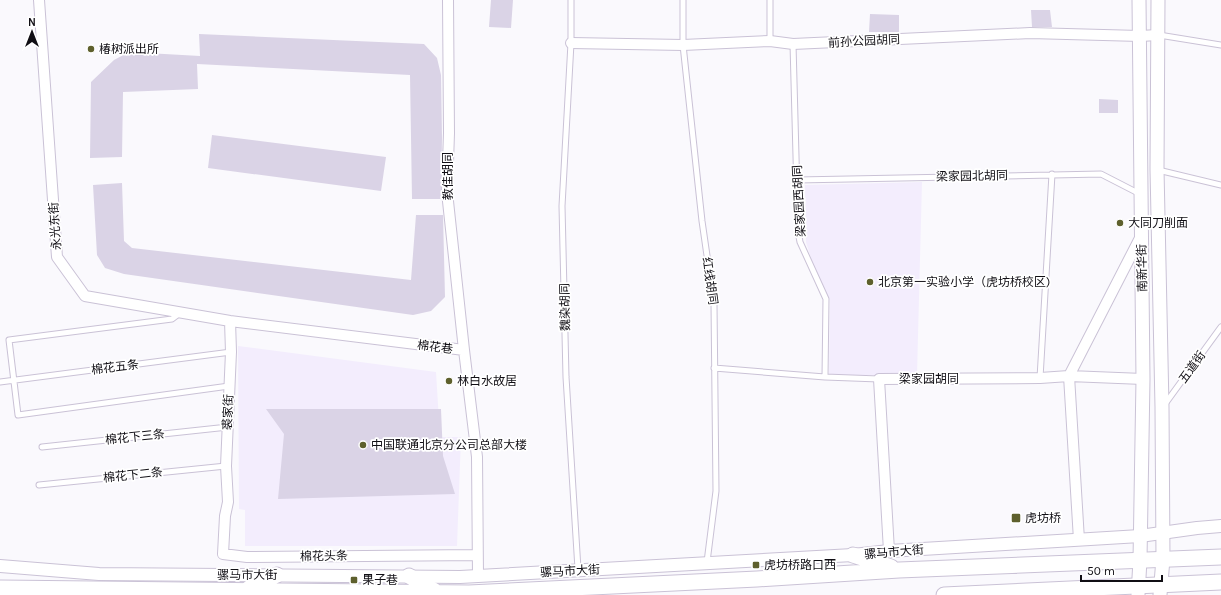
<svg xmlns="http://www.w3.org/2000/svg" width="1221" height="595" font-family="Karla,'Noto Sans SC',sans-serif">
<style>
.built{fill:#f3edfd}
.building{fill:#dad3e6}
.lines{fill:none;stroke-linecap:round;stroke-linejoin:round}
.service-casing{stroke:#cac2d6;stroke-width:7}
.minor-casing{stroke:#cac2d6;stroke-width:12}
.tertiary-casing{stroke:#cac2d6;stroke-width:14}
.secondary-casing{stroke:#cac2d6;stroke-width:15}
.primary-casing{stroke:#cac2d6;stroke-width:17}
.service{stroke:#fff;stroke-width:5}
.minor{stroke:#fff;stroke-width:10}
.tertiary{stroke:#fff;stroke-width:12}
.secondary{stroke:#fff;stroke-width:13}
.primary{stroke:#fff;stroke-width:15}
.poi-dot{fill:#5e602d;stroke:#fff;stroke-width:1.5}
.labels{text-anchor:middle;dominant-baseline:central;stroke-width:3.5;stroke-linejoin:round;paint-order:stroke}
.street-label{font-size:12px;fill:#100e14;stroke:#fff}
.poi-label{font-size:12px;fill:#100e14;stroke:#fff;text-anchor:start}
</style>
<rect width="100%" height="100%" fill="#faf9fd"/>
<!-- built -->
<path class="built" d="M922,182L917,375H829L830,300L813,265L806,242L805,185Z
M238,346L436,372L440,437H461L457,546H245V510L239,509Z"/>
<!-- building -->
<path class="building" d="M491,0H513L511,28L489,27Z
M1031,10H1050L1052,27H1032Z
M870,14L899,15V32H869Z
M199,34L424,44L437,58L441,75L442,138L441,199H412L410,75L197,64L198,89L123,92L122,157L90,158L91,82L114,60L129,52L200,56Z
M1099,99L1118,100V113H1099Z
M212,135L386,157L381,191L208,168Z
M122,183L124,241L132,248L411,280L416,215H443L445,297L431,311L413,315L124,274L105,268L97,255L93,185Z
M266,409H441L443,456L455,494L278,499L284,434Z"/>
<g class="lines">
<defs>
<path id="service" d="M571,0V43L562,206L566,377L578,569
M683,0V45L702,221L714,304L716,491L707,562
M770,0V41
M1159,35L1221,45
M793,44L798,231L800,242L826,299L825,377
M1158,170L1221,185
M797,180L1101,174L1140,194
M180,313L172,319L9,340L18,415L229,386
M714,368L825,377L879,379
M1040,378L1052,174
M0,382L231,352
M1165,404L1221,327
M42,447L228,427
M39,485L226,466"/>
<path id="minor" d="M39,0L57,257L85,296L230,321L464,350L477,457L478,575
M448,0L449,133L447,192L464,350
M571,43L683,45L770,41L793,44L1030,33L1140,36L1158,35
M230,321L231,352L226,466L228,502L225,516L223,554L247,557L477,555
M1079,540L1069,376L1141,236
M889,551L879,379L1040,378L1069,376L1143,379"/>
<path id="tertiary" d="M0,566L99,574L460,577L853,555L889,551L1140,536L1197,528L1221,526"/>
<path id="secondary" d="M1158,0L1157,169L1162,407L1163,559L1160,595
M1138,595L1140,560L1143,379L1139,0"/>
<path id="primary" d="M853,555L891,567
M409,576L435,591
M0,588L469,593L757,579L899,570L1221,557
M249,588L277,575
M944,595L1221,582"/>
</defs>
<!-- service casing -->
<use href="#service" class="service-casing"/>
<!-- minor casing -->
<use href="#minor" class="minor-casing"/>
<!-- tertiary casing -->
<use href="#tertiary" class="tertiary-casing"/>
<!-- secondary casing -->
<use href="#secondary" class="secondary-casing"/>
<!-- primary casing -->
<use href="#primary" class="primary-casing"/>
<!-- service -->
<use href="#service" class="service"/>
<!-- minor -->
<use href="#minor" class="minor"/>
<!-- tertiary -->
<use href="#tertiary" class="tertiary"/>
<!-- secondary -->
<use href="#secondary" class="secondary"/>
<!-- primary -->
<use href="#primary" class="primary"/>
</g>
<!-- markers -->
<g class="poi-dot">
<circle cx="91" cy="49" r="4"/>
<circle cx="1120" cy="223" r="4"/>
<circle cx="870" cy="282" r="4"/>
<circle cx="449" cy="381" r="4"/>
<circle cx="363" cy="445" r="4"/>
<rect x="1011" y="513" width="10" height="10" rx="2"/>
<rect x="752" y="561" width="8" height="8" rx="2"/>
<rect x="350" y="576" width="8" height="8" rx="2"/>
</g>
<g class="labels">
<!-- street labels -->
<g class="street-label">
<text transform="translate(864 41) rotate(-3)">前孙公园胡同</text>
<text transform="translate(448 176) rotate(-90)">教佳胡同</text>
<text transform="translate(972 176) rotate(-1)">梁家园北胡同</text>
<text transform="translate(799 201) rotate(-93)">梁家园西胡同</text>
<text transform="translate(55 226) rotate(-94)">永光东街</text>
<text transform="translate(1142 268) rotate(-91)">南新华街</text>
<text transform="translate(710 281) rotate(82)">红线胡同</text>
<text transform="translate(565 307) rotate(-91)">魏染胡同</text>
<text transform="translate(435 347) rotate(7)">棉花巷</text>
<text transform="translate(115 367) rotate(-7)">棉花五条</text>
<text transform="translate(1192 367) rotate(-54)">五道街</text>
<text x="929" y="379">梁家园胡同</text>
<text transform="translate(228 412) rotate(-88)">裘家街</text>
<text transform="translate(135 437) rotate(-6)">棉花下三条</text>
<text transform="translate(133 475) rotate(-6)">棉花下二条</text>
<text transform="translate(894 552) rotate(-5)">骡马市大街</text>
<text transform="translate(324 556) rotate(-1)">棉花头条</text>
<text transform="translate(570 571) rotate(-3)">骡马市大街</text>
<text x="247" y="575">骡马市大街</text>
</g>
<!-- poi labels -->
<g class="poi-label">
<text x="99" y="49">椿树派出所</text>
<text x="1128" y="223">大同刀削面</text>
<text x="878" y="282">北京第一实验小学（虎坊桥校区)</text>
<text x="457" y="381">林白水故居</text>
<text x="371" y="445">中国联通北京分公司总部大楼</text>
<text x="1025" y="518">虎坊桥</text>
<text x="764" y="565">虎坊桥路口西</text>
<text x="362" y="580">果子巷</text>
</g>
</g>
<!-- north arrow -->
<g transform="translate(32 32)" stroke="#ffffff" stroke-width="3" paint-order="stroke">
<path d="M0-3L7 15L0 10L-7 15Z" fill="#100e14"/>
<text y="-6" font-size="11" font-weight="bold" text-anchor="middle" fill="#100e14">N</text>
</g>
<!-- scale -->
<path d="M1081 575v6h81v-6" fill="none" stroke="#100e14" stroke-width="2"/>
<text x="1087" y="575" font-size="12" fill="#100e14" stroke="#ffffff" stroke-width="3" paint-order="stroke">50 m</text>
</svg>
